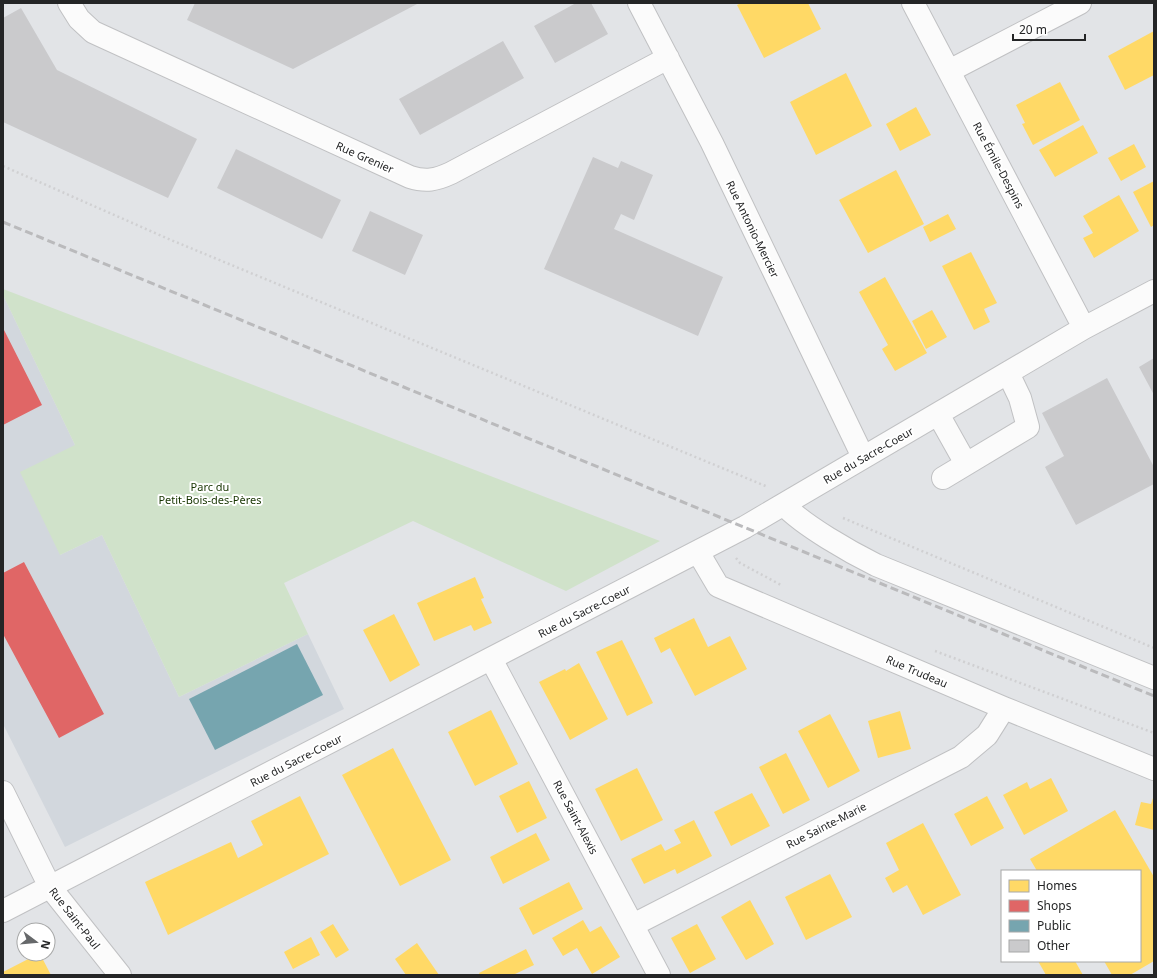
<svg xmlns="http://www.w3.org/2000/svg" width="1157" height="978" font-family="'Noto Sans',sans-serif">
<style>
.built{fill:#d2d7dd}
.green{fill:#d0e2ca}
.homes{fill:#ffd966}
.shops{fill:#e06666}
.public{fill:#76a5af}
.building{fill:#cacacc}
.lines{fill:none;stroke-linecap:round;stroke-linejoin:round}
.minor-casing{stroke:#c0c1c3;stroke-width:24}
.path{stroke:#d0d0d2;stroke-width:2.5;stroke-dasharray:2 3;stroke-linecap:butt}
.minor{stroke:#fbfbfb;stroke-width:22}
.rail{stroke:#bababc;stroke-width:3;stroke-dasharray:8 4;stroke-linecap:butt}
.labels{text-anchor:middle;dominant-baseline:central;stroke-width:4;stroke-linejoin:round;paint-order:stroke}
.street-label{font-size:11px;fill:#242526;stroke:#fff}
.park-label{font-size:11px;fill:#173500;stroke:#fff}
</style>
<rect width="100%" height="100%" fill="#e2e4e7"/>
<!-- built -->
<path class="built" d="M3,295L75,445L60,555L102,535L179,697L308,634L344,709L65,847L3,724Z"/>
<!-- green -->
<path class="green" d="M3,289L660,541L566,591L413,521L284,583L308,634L179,697L102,535L60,555L20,472L75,445L3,295Z"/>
<!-- homes -->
<path class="homes" d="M741,3H808L821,29L764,58L737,5Z
M1154,31V75L1125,90L1108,56Z
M846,73L872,126L816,155L790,102Z
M1060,82L1080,120L1033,145L1022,124L1025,123L1016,105Z
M916,107L931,135L900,151L886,124Z
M1083,125L1098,153L1055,177L1039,150Z
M1134,144L1146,167L1121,181L1108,158Z
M896,170L924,224L868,253L839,200Z
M1154,181V225L1151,227L1133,192Z
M1119,195L1139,231L1094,258L1083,238L1093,233L1083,216Z
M948,214L956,229L930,242L923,227Z
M971,252L997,303L984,309L990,322L974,330L942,266Z
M885,277L927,353L895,371L882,349L888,345L859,292Z
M932,310L947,337L926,349L912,321Z
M475,577L484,598L481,599L492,623L474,631L471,625L434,641L417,603Z
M394,614L420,665L390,682L363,630Z
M694,618L708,647L730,636L747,669L695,696L670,648L661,653L654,638Z
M622,640L653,703L627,716L596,652Z
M579,663L608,719L570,740L539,682L565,669L566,671Z
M491,710L518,764L475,786L448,732Z
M900,711L911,749L878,758L868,721Z
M830,714L860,771L828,788L798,731Z
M393,748L451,860L400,886L342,775Z
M786,753L810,800L783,814L759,767Z
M637,768L663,820L621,841L595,789Z
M1051,778L1068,811L1024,835L1003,795L1027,782L1030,789Z
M529,781L547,818L517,833L499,796Z
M752,793L770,826L731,846L714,812Z
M1154,795V830L1135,825L1141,802L1151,804Z
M300,796L329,854L168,935L145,882L231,842L238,858L263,845L251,821Z
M987,796L1004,828L971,846L954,814Z
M1115,810L1154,877V961L1130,975H1112L1104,961H1140V871H1037L1030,859Z
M694,820L712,856L677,874L675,869L644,884L631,859L661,844L665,851L681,843L674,830Z
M923,823L961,895L923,915L907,885L893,893L885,878L899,870L886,843Z
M536,833L550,860L503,884L490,857Z
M830,874L852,917L806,940L785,897Z
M569,882L583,909L533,935L519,908Z
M750,900L774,944L746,960L721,917Z
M583,920L590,932L601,926L620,957L592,974L577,948L563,956L552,938Z
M333,924L349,950L336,958L320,932Z
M697,924L716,959L690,973L671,938Z
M311,937L320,955L293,969L284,952Z
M417,943L439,975H406L395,959Z
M526,949L534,965L513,975H480L479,973Z
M38,954H40L51,975H3V972Z
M1038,961H1075L1083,975H1046Z"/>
<!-- shops -->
<path class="shops" d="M3,328L42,405L3,425Z
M24,562L104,714L59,738L3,634V573Z"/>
<!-- public -->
<path class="public" d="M297,644L323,695L215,750L189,699Z"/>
<!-- building -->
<path class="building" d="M195,3H419L293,69L187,20Z
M576,3H591L608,34L555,63L534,26Z
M21,8L57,70L197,139L168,198L3,122V18Z
M503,41L524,78L420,135L399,99Z
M236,149L341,200L322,239L217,188Z
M593,157L618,168L621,161L653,175L634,220L621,214L614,229L723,277L698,336L544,269Z
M370,211L423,235L405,275L352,251Z
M1154,358V395L1139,367Z
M1107,378L1154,467V484L1076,525L1045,467L1064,456L1042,413Z"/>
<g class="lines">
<defs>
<path id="minor" d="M69,3L79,19L93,32L410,177C426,182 436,180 451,173L668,58
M639,3L712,143L863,457
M913,3L1084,328
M949,71L1080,3
M938,414L966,464
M943,478L1028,427L1020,398L1008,373
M784,505C804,526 850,552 876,565L1154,678
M698,552L718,586L1004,708L1154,769
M491,659L659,975
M3,792L50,887L120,975
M3,911L745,527L1084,328L1154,291
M633,925L961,757L987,735L1004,708"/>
</defs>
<!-- minor casing -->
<use href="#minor" class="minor-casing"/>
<!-- path -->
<path class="path" d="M3,166L171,240L768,487
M843,518L1154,648
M736,558L740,563L781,585
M935,651L1154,733"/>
<!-- minor -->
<use href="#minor" class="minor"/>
<!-- rail -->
<path class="rail" d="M3,222L1154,696"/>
</g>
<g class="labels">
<!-- street labels -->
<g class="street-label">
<text transform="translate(365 157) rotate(24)">Rue Grenier</text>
<text transform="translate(999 165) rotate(62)">Rue Émile-Despins</text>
<text transform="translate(753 229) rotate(64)">Rue Antonio-Mercier</text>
<text transform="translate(868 455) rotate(-30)">Rue du Sacre-Coeur</text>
<text transform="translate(584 611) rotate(-27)">Rue du Sacre-Coeur</text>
<text transform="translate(917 671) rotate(23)">Rue Trudeau</text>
<text transform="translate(296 760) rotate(-27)">Rue du Sacre-Coeur</text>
<text transform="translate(576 817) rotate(62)">Rue Saint-Alexis</text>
<text transform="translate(826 825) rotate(-27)">Rue Sainte-Marie</text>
<text transform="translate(75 918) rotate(52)">Rue Saint-Paul</text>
</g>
<!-- park labels -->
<g class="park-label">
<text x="210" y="486">Parc du<tspan x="210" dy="13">Petit-Bois-des-Pères</tspan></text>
</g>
</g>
<!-- border -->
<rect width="1157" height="978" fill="none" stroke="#242526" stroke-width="8"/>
<!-- legend -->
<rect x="1001" y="870" width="140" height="92" fill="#ffffff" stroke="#a7a8a8"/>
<rect x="1009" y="880" width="20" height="12" fill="#ffd966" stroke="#a7a8a8"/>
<text x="1037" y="890" font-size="12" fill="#242526">Homes</text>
<rect x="1009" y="900" width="20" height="12" fill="#e06666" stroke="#a7a8a8"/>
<text x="1037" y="910" font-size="12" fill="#242526">Shops</text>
<rect x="1009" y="920" width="20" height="12" fill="#76a5af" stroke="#a7a8a8"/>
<text x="1037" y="930" font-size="12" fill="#242526">Public</text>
<rect x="1009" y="940" width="20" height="12" fill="#cacacc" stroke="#a7a8a8"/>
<text x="1037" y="950" font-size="12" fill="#242526">Other</text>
<!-- north arrow -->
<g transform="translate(36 942) rotate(106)"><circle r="19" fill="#ffffff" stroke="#a7a8a8"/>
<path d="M0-3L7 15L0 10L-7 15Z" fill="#66686a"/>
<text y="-6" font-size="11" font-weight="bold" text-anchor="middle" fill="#242526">N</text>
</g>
<!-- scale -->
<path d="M1013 34v6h72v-6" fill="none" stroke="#242526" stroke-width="2"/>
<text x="1019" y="34" font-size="12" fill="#242526" stroke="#ffffff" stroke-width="3" paint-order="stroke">20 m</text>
</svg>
